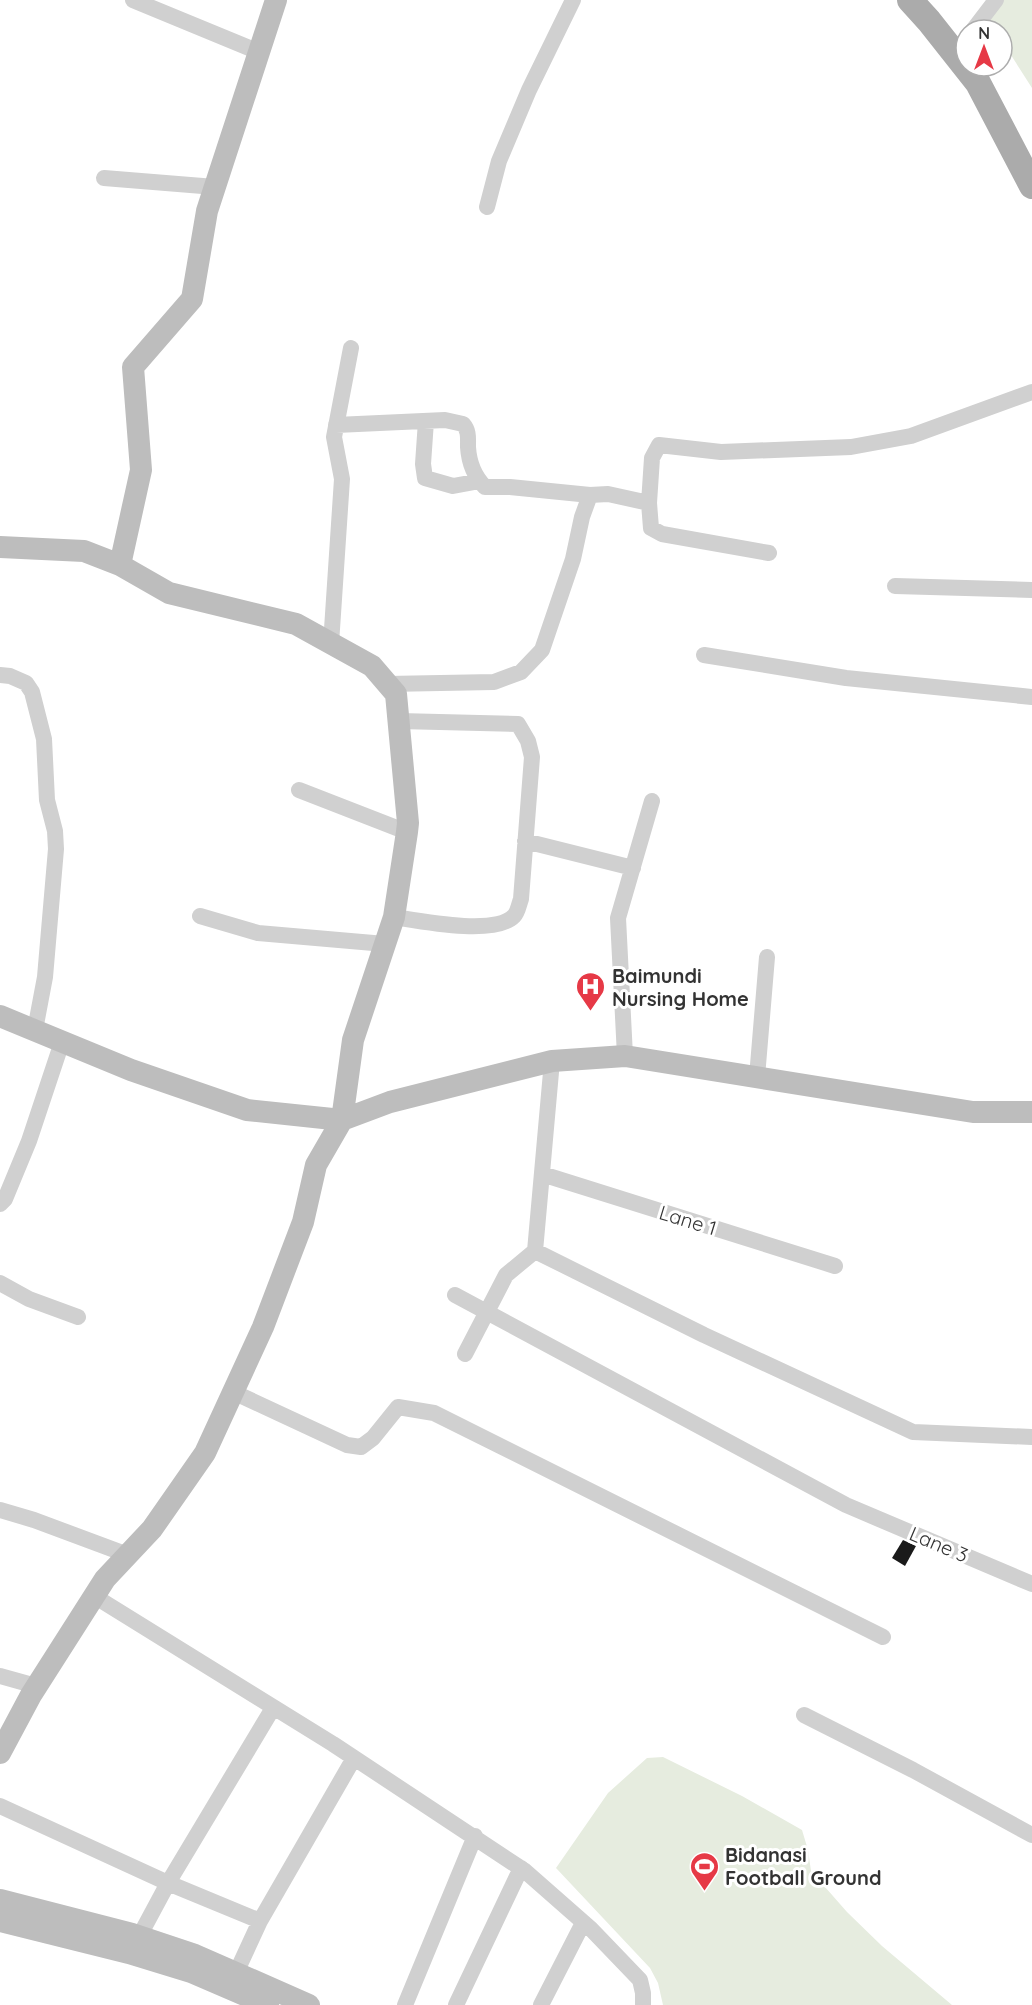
<svg xmlns="http://www.w3.org/2000/svg" width="1032" height="2005" font-family="Quicksand,sans-serif">
<style>
.green{fill:#e6ecdf}
.building{fill:#1a1a1a}
.lines{fill:none;stroke-linecap:round;stroke-linejoin:round}
.street{stroke:#d0d0d0;stroke-width:16}
.secondary{stroke:#bdbdbd;stroke-width:22}
.primary{stroke:#ababab;stroke-width:26}
.labels{text-anchor:middle;dominant-baseline:central;stroke-width:6;stroke-linejoin:round;paint-order:stroke}
.poi-label{font-size:20px;font-weight:bold;fill:#333;stroke:#fff;text-anchor:start}
.street-label{font-size:20px;fill:#333;stroke:#fff}
</style>
<rect width="100%" height="100%" fill="#fff"/>
<!-- green -->
<path class="green" d="M997,0H1032V88L1002,41V30H995L985,14Z
M663,1757L742,1796L802,1830L808,1850L811,1871L847,1912L882,1946L952,2005H663L658,1983L650,1968L556,1868L608,1793L647,1758Z"/>
<!-- building -->
<path class="building" d="M903,1540L916,1546L905,1566L892,1558Z"/>
<g class="lines">
<!-- street -->
<path class="street" d="M133,0L259,52
M973,30L996,0
M104,178L215,187
M487,207L499,161L529,90L573,0
M426,421L423,464L425,478L453,486L480,481
M336,425L445,420L463,424C469,431 468,437 468,447C469,463 474,476 485,487H510L590,495
M769,553L662,534L651,528L649,503L652,458L659,445L721,452L851,447L911,436L1032,392
M895,586L1032,590
M331,644L342,479L334,437L351,348
M704,655L846,678L1032,697
M0,675L10,676L26,683L32,692L44,739L47,800L55,831L56,849L45,977L35,1030
M387,684L494,682L521,672L542,650L573,559L582,517L590,495L608,494L649,503
M299,790L407,832
M525,841L633,868
M200,916L258,933L385,944
M394,917C420,921 495,936 514,916C518,912 519,904 521,899L532,757L528,741L518,724L399,721
M625,1056L618,918L652,801
M552,1061L535,1251L704,1335L913,1432L1032,1437
M757,1077L767,957
M542,1174L835,1266
M0,1204L5,1199L29,1141L62,1042
M0,1283L29,1299L78,1317
M455,1295L846,1505L1032,1584
M465,1354L506,1275L535,1251
M233,1392L347,1445L361,1447L373,1438L398,1407L434,1413L883,1637
M0,1510L34,1520L128,1555
M94,1596L333,1744L525,1871L591,1929L640,1980L643,1993V2005
M0,1676L36,1686
M804,1715L913,1770L1032,1835
M0,1806L168,1883L260,1921L236,1973
M260,1921L354,1758
M139,1937L168,1883L273,1708
M405,2005L475,1836
M456,2005L521,1868
M541,2005L583,1923"/>
<!-- secondary -->
<path class="secondary" d="M0,547L84,551L120,565
M0,1016L131,1070L247,1110L342,1120L390,1102L552,1061L625,1056L973,1112H1032
M0,1753L31,1695L105,1579L152,1529L205,1453L263,1327L303,1222L316,1165L342,1120L353,1040L394,917L407,832L408,823L396,694L372,666L296,624L169,593L120,565L141,470L133,367L192,299L207,211L276,0
M0,1900L132,1934L195,1955L309,2005
M0,1921L129,1953L191,1972L268,2005"/>
<!-- primary -->
<path class="primary" d="M910,0L929,21L978,83L1032,186"/>
</g>
<!-- icons -->
<defs>
<symbol id="hospital-pin" viewBox="-11 -11 22 30"><path d="M0 17L-7.5 6A9.5 9.5 0 1 1 7.5 6Z" fill="#e63946" stroke="#fff"/><path d="M-5-5h3v3.5h4V-5h3V5h-3V1.5h-4V5h-3Z" fill="#fff"/></symbol>
<symbol id="stadium-pin" viewBox="-11 -11 22 30"><path d="M0 17L-7.5 6A9.5 9.5 0 1 1 7.5 6Z" fill="#e63946" stroke="#fff"/><path d="M0-5a6.5 5 0 1 0 0 10a6.5 5 0 1 0 0-10ZM-3.5-1.8h7v3.6h-7Z" fill="#fff"/></symbol>
</defs>
<g fill-rule="evenodd">
<use href="#hospital-pin" x="574" y="970" width="33" height="45"/>
<use href="#stadium-pin" x="688" y="1850" width="33" height="45"/>
</g>
<g class="labels">
<!-- poi labels -->
<g class="poi-label">
<text x="612" y="975">Baimundi<tspan x="612" dy="23">Nursing Home</tspan></text>
<text x="725" y="1854">Bidanasi<tspan x="725" dy="23">Football Ground</tspan></text>
</g>
<!-- street labels -->
<g class="street-label">
<text transform="translate(688 1220) rotate(17)">Lane 1</text>
<text transform="translate(939 1544) rotate(23)">Lane 3</text>
</g>
</g>
<!-- north arrow -->
<g transform="translate(984 48)"><circle r="28" fill="#ffffff" stroke="#adadad" stroke-width="1.5"/>
<path d="M0-4.5L10 22L0 15L-10 22Z" fill="#e63946"/>
<text y="-9" font-size="16" font-weight="bold" text-anchor="middle" fill="#333333">N</text>
</g>
</svg>
